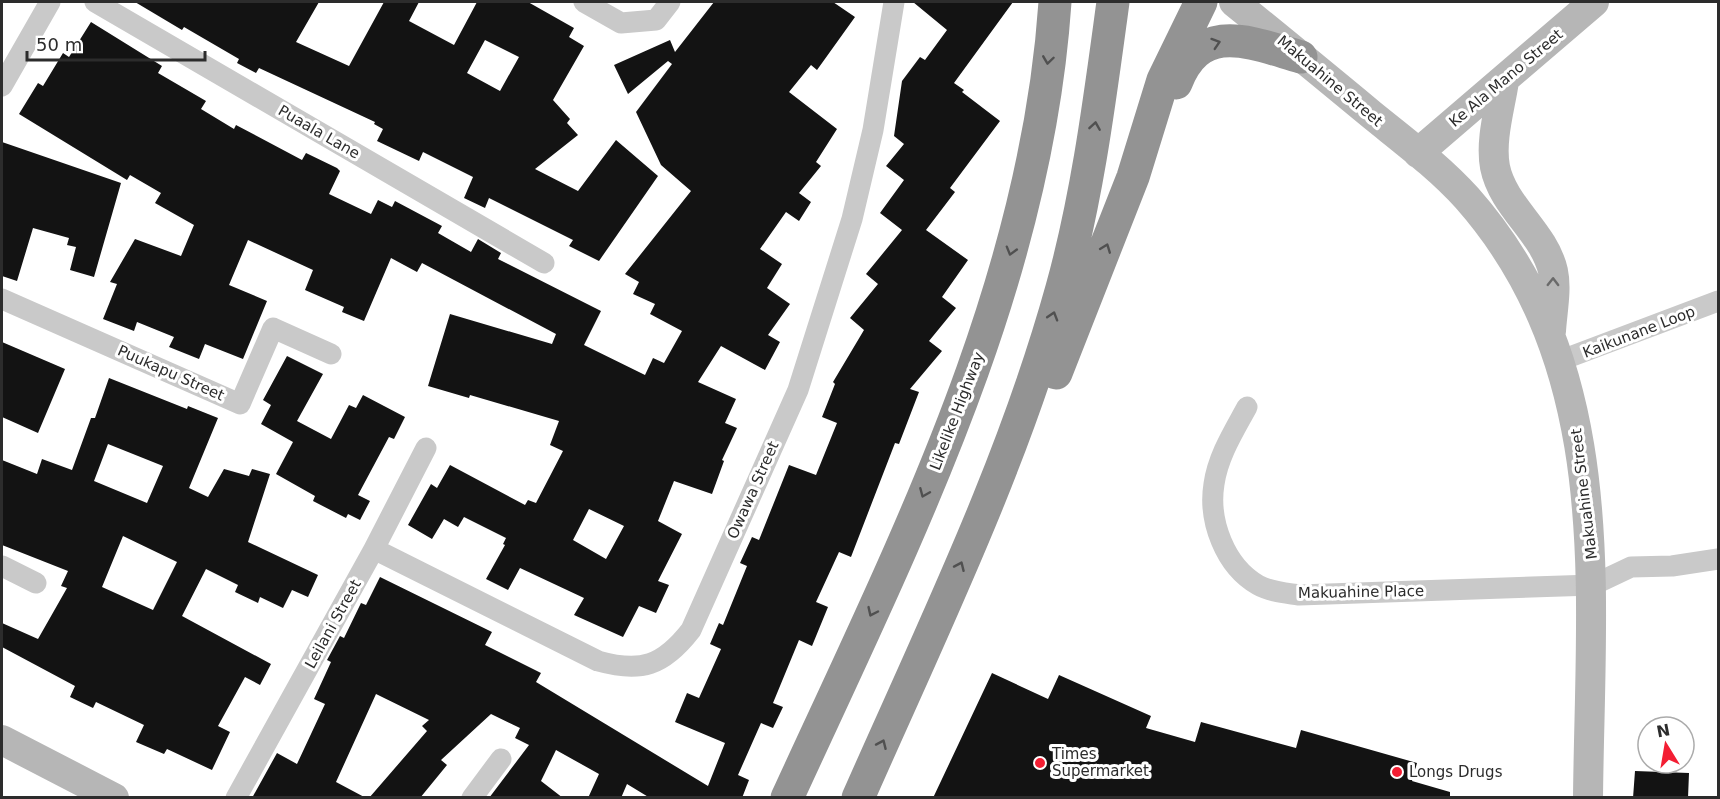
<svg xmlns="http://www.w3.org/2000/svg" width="1720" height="799" font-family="'DejaVu Sans',sans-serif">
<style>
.building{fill:#131313;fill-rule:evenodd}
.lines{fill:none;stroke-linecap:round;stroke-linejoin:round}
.street{stroke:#c9c9c9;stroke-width:21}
.secondary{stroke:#b6b6b6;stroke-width:30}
.highway{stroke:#939393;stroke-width:33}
.oneway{stroke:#505050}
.oneway2{stroke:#6a6a6a}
.poi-dot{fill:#f31e33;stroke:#fff;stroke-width:2}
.labels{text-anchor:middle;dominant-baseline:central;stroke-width:6;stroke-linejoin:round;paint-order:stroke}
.street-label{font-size:15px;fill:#2c2c2c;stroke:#fff}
.poi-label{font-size:15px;fill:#2c2c2c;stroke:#fff;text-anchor:start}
</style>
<rect width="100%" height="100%" fill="#fff"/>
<!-- building -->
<path class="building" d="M135,2H319L296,42L349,66L384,2H419L409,21L454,45L477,2H528L574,28L569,37L584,46L553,100L570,119L567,123L578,135L535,169L578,191L616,140L658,176L599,261L569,246L573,240L489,198L485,208L464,198L473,177L423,152L419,161L377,141L383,129L374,124L375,122L259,68L256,73L237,63L239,59L184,27L182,30ZM485,40L519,57L500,91L467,73Z
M714,2H833L855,17L817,70L811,65L789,92L837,129L816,162L821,166L799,193L811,202L799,221L786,212L760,249L782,264L767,288L790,304L768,335L780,342L765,370L721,346L698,382L736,399L725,423L737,428L722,460L724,461L712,494L674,481L658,521L682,534L658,581L669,585L656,613L639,606L623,637L574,615L584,598L520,568L508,590L486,579L505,545L503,544L506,538L464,517L458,527L444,519L432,539L408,525L431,484L437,488L450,465L525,505L528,500L536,503L563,451L550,445L559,421L470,395L469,398L428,386L450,314L552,344L556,334L422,263L417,272L391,258L364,321L342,312L344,307L305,290L313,270L248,240L229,285L267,301L243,359L205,344L199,359L169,347L174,337L137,322L134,331L103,319L117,284L110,282L135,239L181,256L194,225L155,203L161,193L130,175L127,180L19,114L38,83L43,86L63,53L69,57L91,22L162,66L158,73L206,101L201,109L234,129L236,125L302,160L306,153L337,168L340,171L329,194L371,214L378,200L392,207L395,201L442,226L438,233L471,252L478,239L501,253L498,259L601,311L584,345L645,375L653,358L664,363L682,331L650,314L655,304L633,294L639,282L625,274L691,191L661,165L636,112L672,64L668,61L628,94L614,65L670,40L675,52ZM589,509L624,526L606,559L573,540Z
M913,2H1013L954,83L964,90L962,92L1000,121L950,188L955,192L926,230L968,260L942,297L956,308L929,341L942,351L910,389L919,392L899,444L895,443L851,557L839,552L816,602L828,607L812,646L799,640L773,703L783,707L773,728L761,723L738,775L749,780L742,798H650L627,784L621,798H588L599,774L556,750L541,781L563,798H489L529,745L515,738L520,728L491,714L441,760L447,765L420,798H369L427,731L422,726L429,720L376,694L336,782L366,798H252L277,753L297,764L325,704L314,699L331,662L327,660L340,636L344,638L361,603L366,605L380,577L492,632L485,645L541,673L536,682L708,786L725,743L675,722L687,693L699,698L721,649L710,644L719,623L723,625L747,566L740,563L752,537L759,540L789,465L816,475L837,423L822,417L835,384L833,382L864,330L850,318L878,284L866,274L902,230L880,213L904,180L886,166L904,144L894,136L902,81L920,57L925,60L947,30Z
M2,142L121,183L94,277L70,270L76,247L67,245L69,238L33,228L17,281L2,276Z
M2,342L65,369L38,433L2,417Z
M287,356L323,374L297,421L331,439L349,405L356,408L363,395L405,417L394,439L389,437L358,495L370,501L360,520L348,514L346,518L313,501L315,496L276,474L293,442L261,424L271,405L263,400Z
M109,378L187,409L188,406L218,418L189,488L208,497L224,469L249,476L252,469L270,474L248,542L318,575L308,597L292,590L283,608L260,597L258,603L235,592L238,585L206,569L182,616L271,664L260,685L245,677L218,726L230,732L212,770L167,749L164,754L136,742L144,725L96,702L93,708L70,697L75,686L2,647V623L38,639L67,588L61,586L68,571L2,545V460L37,474L42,459L72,470L91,418H95ZM108,444L163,466L147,503L94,481ZM123,536L177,562L153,610L102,587Z
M992,673L1048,699L1059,675L1151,716L1146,728L1195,742L1201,722L1296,748L1301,730L1417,763L1412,781L1450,792V798H933Z
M1635,771L1689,773L1688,798H1633Z"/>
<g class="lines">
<!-- street -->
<path class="street" d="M95,2L544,263
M584,2L621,23L656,20L670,2
M2,86L50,2
M2,299L240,404L273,328L331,354
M1559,361L1718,301
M1247,407C1234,431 1218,456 1214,484C1208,521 1225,566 1258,585C1270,592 1286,593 1299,595L1593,585L1631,567L1672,566L1718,559
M374,549L598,661C641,673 663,666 691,630L798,390L852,219L873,130L894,2
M2,566L36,583
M236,798L374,549L426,448
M472,798L501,759"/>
<!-- secondary -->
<path class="secondary" d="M1234,2C1280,39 1326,77 1372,115C1404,141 1439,167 1467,198C1617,368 1590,589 1588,798
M1504,81C1500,108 1490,140 1495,167C1503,207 1544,232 1553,271C1557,289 1552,313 1551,331
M1418,153L1594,2
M2,740L114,798"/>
<!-- highway -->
<path class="highway" d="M1176,83C1201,19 1251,43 1301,57
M1056,373L1133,177L1163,80L1201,2
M787,798C904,543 1036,286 1055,2
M858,798C932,630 1013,465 1062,288C1088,194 1100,97 1113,2"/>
</g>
<!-- one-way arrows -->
<defs><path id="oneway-chevron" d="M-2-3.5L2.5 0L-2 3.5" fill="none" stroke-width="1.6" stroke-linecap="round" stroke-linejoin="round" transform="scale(1.5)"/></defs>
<g class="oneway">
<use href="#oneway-chevron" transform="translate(1216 43) rotate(-18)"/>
<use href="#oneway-chevron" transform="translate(1048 60) rotate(98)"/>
<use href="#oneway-chevron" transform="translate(1095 126) rotate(-81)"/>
<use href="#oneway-chevron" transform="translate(1106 248) rotate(-69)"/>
<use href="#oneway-chevron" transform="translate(1011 251) rotate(106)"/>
<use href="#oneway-chevron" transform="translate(1053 316) rotate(-73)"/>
<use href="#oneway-chevron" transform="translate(924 493) rotate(113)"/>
<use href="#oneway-chevron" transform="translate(960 566) rotate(-66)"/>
<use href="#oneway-chevron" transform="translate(872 612) rotate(115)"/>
<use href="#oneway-chevron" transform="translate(882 744) rotate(-66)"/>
</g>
<use class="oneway2" href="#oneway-chevron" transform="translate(1553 282) rotate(-89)"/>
<!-- markers -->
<g class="poi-dot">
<circle cx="1040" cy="763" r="6"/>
<circle cx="1397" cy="772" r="6"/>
</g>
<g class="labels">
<!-- street labels -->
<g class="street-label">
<text transform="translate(1506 78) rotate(-40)">Ke Ala Mano Street</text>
<text transform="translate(1330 81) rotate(40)">Makuahine Street</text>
<text transform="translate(319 132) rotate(30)">Puaala Lane</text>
<text transform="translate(1639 332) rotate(-21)">Kaikunane Loop</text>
<text transform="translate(171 373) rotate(24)">Puukapu Street</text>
<text transform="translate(957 411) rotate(-69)">Likelike Highway</text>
<text transform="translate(753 490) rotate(-66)">Owawa Street</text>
<text transform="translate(1584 494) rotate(-97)">Makuahine Street</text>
<text transform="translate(1361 592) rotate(-1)">Makuahine Place</text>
<text transform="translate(333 624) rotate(-61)">Leilani Street</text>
</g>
<!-- poi labels -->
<g class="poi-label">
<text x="1052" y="754">Times<tspan x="1052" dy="17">Supermarket</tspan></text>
<text x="1409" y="772">Longs Drugs</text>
</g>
</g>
<!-- border -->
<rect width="1720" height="799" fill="none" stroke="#2c2c2c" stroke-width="6"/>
<!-- north arrow -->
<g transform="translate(1666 745) rotate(349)"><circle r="28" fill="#ffffff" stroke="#ababab" stroke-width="1.5"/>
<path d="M0-4.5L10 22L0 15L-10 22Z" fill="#f31e33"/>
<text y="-9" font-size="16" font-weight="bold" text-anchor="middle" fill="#2c2c2c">N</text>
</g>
<!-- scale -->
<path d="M27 51v9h178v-9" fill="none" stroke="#2c2c2c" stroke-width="3"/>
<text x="36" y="51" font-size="18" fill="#2c2c2c" stroke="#ffffff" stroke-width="4.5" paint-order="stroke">50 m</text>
</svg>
